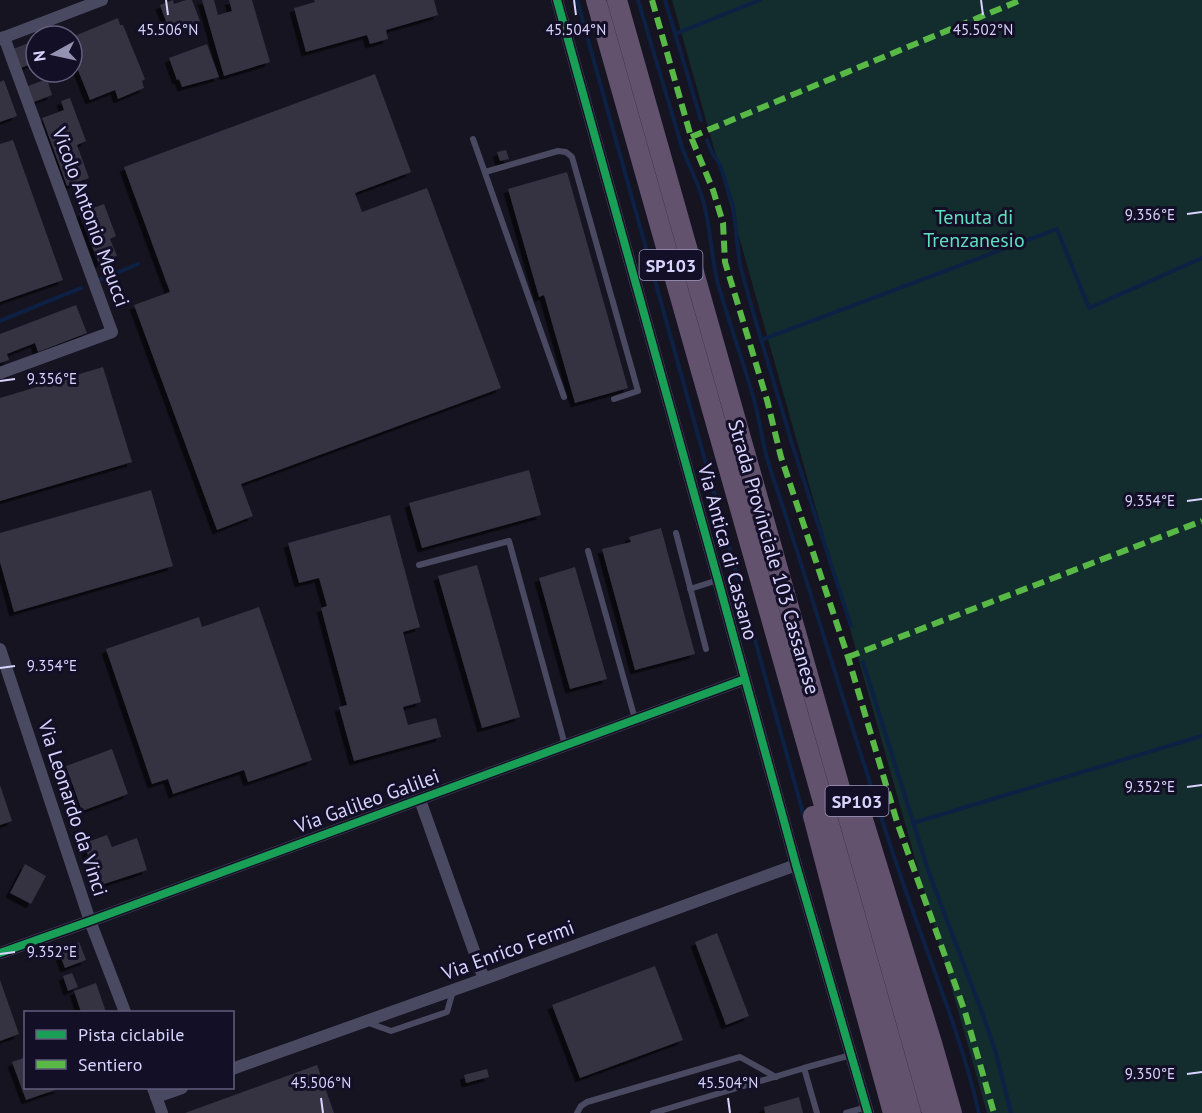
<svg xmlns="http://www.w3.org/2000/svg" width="1202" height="1113" font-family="'PT Sans',sans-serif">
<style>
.green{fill:#132c2d}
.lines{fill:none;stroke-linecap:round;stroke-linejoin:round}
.stream{stroke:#0d2144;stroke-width:4}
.building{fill:#343243;filter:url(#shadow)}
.service{stroke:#4a4962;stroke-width:6}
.minor{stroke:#4a4962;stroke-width:12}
.trunk{stroke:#62526e;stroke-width:20}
.quiet{stroke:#58b947;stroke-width:6;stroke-dasharray:12 6;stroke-linecap:butt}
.cycleway-casing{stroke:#130f26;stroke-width:11}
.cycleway{stroke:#1a9f57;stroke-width:8}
.ticks{fill:none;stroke:#d9d4ff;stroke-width:2}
.labels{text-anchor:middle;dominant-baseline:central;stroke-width:6;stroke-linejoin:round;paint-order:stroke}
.shield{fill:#130f26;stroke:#9e99be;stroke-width:1.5}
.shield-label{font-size:18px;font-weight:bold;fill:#d9d4ff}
.street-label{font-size:20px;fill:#d9d4ff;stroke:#130f26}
.park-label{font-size:20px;fill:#5fe0c0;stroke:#130f26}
.ticks-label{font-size:15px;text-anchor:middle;fill:#d9d4ff;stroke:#130f26;stroke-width:6;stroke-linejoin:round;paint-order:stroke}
</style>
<defs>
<filter id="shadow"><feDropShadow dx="-4.5" dy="4.5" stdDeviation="0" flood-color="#0009"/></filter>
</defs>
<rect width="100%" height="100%" fill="#161421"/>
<!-- green -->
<path class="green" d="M672,0H1202V1113H987Z"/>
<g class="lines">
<!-- stream -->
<path class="stream" d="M577,0L805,820
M638,0L682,147C689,167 699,183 704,204C711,230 711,257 718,284C729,322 742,358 753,396C758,413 761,432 765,450C771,475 781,499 788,523C827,644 863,766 904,886C930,962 961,1035 979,1113
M665,0L701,120
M675,34L760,0
M707,140L712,153L720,165L733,206L740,265L755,319L793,447L851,626
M100,280L138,264
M0,321L81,288
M761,340L1057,229L1089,308L1202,258
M863,662L929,873L983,1015L996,1053L1011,1113
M913,823L1202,736"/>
</g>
<!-- building -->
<path class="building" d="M173,0L174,4L186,0H192L200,21L170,32L160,5Z
M202,0H214L218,15L232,11L229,0H252L270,62L224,76Z
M314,0H434L438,15L386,30L388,39L370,44L367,35L306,52L294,8L315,2Z
M118,18L120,25H123L145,79L142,81L144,88L118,99L115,90L90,100L72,55V37Z
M36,40V62L21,68L13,49Z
M207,44L219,77L182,87L179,79L177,80L169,58Z
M375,74L411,172L355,193L362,212L427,188L501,388L241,484L253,516L217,530L134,305L170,292L124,167Z
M47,79L52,95L34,102L28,86Z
M4,80L17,116L0,122V82Z
M70,98L86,141L77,145L89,178L67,186L42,118L64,110L61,101Z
M13,140L63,280L0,302V144Z
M506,150L509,159L500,161L497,152Z
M567,172L628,388L575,403L544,295L539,297L508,189Z
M104,204L116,236L110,239L117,256L99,264L79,213Z
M76,305L87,333L38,352L35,343L7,354L9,360L0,363V334Z
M103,367L132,462L0,501V398Z
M529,470L541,515L422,548L409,503Z
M151,490L173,566L14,612L0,562V533Z
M390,515L420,627L403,632L421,702L403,707L408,725L436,718L441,737L354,761L339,707L347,705L321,608L327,606L319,578L299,583L288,543Z
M661,528L695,654L635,670L602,549L631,542L629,537Z
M477,565L520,717L482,728L438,576Z
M575,567L607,679L570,689L539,578Z
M259,607L312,760L248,782L244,770L173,794L168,779L152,784L106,649L199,617L202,627Z
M112,749L128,794L82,811L66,766Z
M0,785L12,821L0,825Z
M107,835L112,847L137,838L147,870L98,886L84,843Z
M25,864L46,876L31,904L10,893Z
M717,933L749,1016L726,1025L695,942Z
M79,942L86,960L65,968L58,950Z
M655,966L683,1040L580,1078L552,1005Z
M72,973L78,987L68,991L63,976Z
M0,980L19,1034L0,1041Z
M96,983L106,1012H81L74,991Z
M26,1057V1088H61L26,1100L12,1062Z
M317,1065L334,1113H185Z
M487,1069L489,1077L466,1083L464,1075Z
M799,1097L803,1113H765L764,1107Z"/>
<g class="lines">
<!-- service -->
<path class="service" d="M473,139L564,397
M485,172L558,151L566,152L572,157L638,391L614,399
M676,533L706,649
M588,551L635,719
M419,565L509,541L565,745
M690,589L718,580
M366,1022L391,1031L447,1012L453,991
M804,1068L851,1055
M577,1113L581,1106L587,1102L740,1057L776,1077
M653,1113L804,1068L817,1113
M846,1113L867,1107"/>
<!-- minor -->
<path class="minor" d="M557,0L718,580L796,865L868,1113
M0,39L102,0
M0,373L112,332L4,37
M0,649L90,921L125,1012
M420,800L484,979
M0,953L90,921L745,679
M232,1069L484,979L796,865
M153,1088L162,1113
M156,1097L182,1088"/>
<!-- trunk -->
<path class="trunk" d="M596,0L911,1113
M617,0L932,1113
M857,800L932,1043L952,1113
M813,816L847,946L893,1113"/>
<!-- quiet -->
<path class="quiet" d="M652,0L691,137L713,190L723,223L725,262L767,400L781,457L848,657L897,822L965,1012L994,1113
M691,137L1021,0
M848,657L1202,521"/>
<defs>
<path id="cycleway" d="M557,0L718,580L796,865L868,1113
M0,953L90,921L745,679"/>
</defs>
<!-- cycleway casing -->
<use href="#cycleway" class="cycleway-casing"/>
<!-- cycleway -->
<use href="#cycleway" class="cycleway"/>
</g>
<!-- ticks -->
<path class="ticks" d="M166,0L168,15M574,0L576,15M981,0L983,15M1187,214L1202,212M0,381L15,379M1187,501L1202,499M0,668L15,666M1187,787L1202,785M0,954L15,952M1187,1074L1202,1072M321,1098L323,1113M728,1098L730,1113"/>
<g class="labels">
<!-- shield labels -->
<g class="shield">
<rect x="639.5" y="250" width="63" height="30" rx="4.5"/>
<rect x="825.5" y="786" width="63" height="30" rx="4.5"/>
</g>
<g class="shield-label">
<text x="671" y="265">SP103</text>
<text x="857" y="801">SP103</text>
</g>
<!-- street labels -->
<g class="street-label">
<text transform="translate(91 217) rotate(70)">Vicolo Antonio Meucci</text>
<text transform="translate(728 552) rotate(75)">Via Antica di Cassano</text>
<text transform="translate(774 557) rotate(74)">Strada Provinciale 103 Cassanese</text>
<text transform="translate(367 801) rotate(-20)">Via Galileo Galilei</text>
<text transform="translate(73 808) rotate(72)">Via Leonardo da Vinci</text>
<text transform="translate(508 950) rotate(-20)">Via Enrico Fermi</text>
</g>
<!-- park labels -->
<g class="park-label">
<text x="974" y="217">Tenuta di<tspan x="974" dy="23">Trenzanesio</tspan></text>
</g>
</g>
<g class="ticks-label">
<text x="168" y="35">45.506°N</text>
<text x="576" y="35">45.504°N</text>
<text x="983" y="35">45.502°N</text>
<text x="1150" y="220">9.356°E</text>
<text x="52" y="384">9.356°E</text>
<text x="1150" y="506">9.354°E</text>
<text x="52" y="671">9.354°E</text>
<text x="1150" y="792">9.352°E</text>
<text x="52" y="957">9.352°E</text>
<text x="1150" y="1079">9.350°E</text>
<text x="321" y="1088">45.506°N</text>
<text x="728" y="1088">45.504°N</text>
</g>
<!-- legend -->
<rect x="24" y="1011" width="210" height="78" fill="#130f26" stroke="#625e7d" stroke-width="1.5"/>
<rect x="36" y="1030" width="30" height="9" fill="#1a9f57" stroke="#625e7d" stroke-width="1.5"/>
<text x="78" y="1041" font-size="18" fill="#d9d4ff">Pista ciclabile</text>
<rect x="36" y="1060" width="30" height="9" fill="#58b947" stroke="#625e7d" stroke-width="1.5"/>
<text x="78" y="1071" font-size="18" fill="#d9d4ff">Sentiero</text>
<!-- north arrow -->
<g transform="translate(54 54) rotate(262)"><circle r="28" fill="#130f26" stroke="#625e7d" stroke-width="1.5"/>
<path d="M0-4.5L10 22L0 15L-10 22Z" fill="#9591b1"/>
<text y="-9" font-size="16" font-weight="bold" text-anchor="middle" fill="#d9d4ff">N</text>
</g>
</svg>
